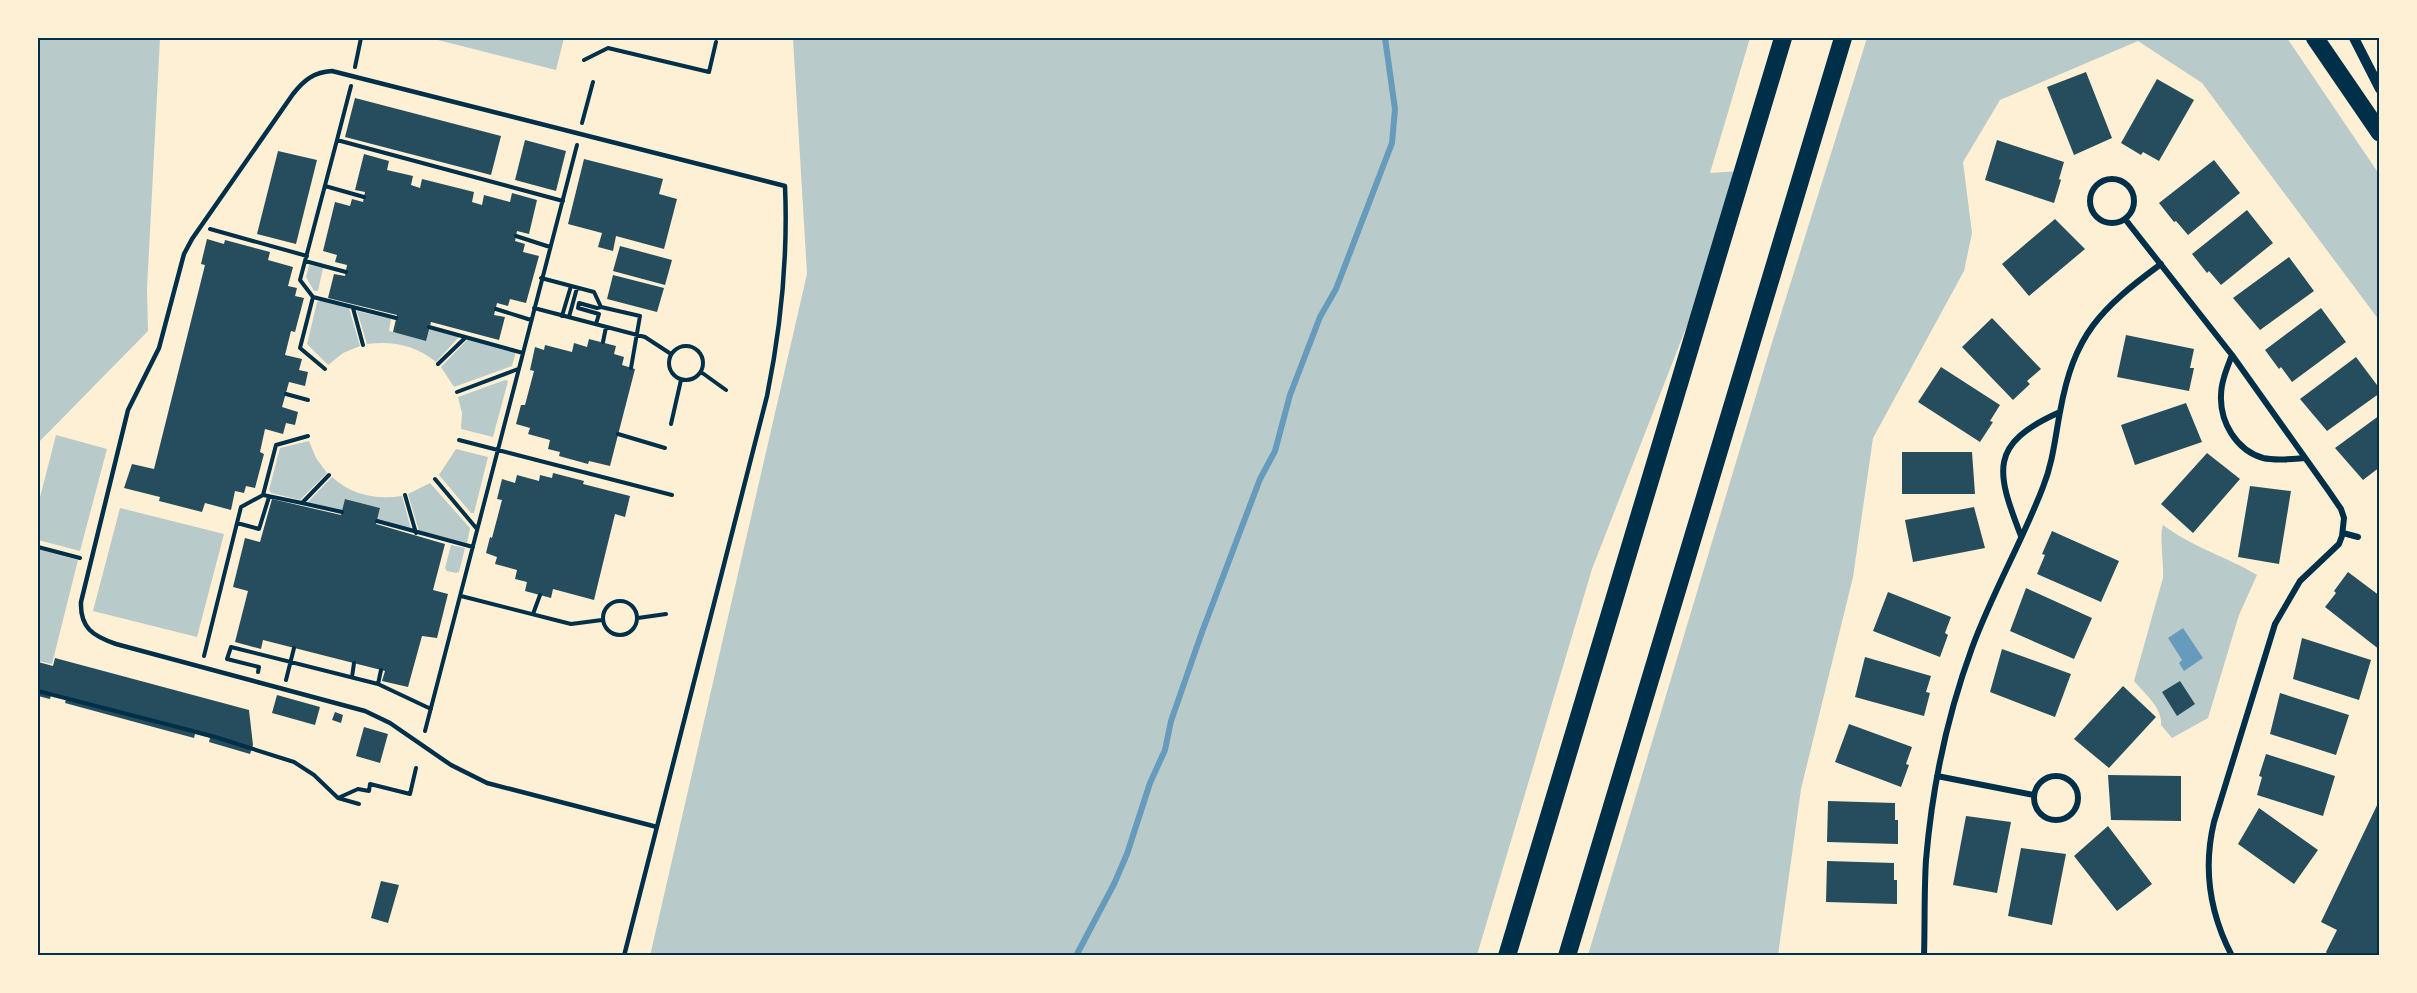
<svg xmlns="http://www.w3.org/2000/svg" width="2417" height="993" font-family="Figtree,sans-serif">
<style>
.green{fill:#b9caca}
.water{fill:#669bbc}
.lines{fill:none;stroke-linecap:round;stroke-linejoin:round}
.stream{stroke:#669bbc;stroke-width:6}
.building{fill:#264d5e}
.path{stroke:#003049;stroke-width:4}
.service{stroke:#003049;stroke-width:4.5}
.minor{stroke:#003049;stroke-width:6}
.tertiary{stroke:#003049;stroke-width:10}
.motorway{stroke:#003049;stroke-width:18}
.neatline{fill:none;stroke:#003049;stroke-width:2}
</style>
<rect width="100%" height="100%" fill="#fdf0d5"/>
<!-- green -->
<path class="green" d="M38,38H160L147,289L148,331L38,443Z
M430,38H564L556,70Z
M793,38H1750L1710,173L1740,171L1700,292L1592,569L1477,955L650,956L807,274Z
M1867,38H2287L2379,174V320L2202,83L2138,41L2000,100L1963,162L1972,233L1964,271L1873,438L1853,577L1801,789L1778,955H1588L1770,349Z
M309,265L323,268L318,291H314L306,277Z
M321,301L349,308L360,346L343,353L328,365L307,344L317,302Z
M357,311L391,319L389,331L423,340L426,328L459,337L436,362C415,345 393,341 367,344Z
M468,339L516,351L512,366L454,387L441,367Z
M505,380L508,381L493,437L461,429L462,413L458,397Z
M56,435L107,449L80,551L38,540V505Z
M309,441L316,458L327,473L300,500L271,493L269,490L280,448Z
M456,449L488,457L474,513H471L439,475Z
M332,477C352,495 375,500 402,496L411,529L377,520L380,508L346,499L342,511L308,502Z
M430,483L470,528L467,543L419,531L408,494Z
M120,508L224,534L197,637L93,611Z
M2163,525C2192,547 2227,557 2257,575L2239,615L2208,718L2172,738L2161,725C2163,708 2144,693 2134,681L2163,578C2164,564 2159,534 2163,525Z
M451,545L465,548L459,572L456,573L447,571L445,568Z
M38,549L78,560L52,664L38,661Z"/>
<!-- water -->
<path class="water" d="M2183,628L2203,658L2184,671L2179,663L2182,660L2168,638Z"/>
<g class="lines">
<!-- stream -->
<path class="stream" d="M1076,956L1114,884L1127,854L1150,783L1165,750L1171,721L1202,632L1260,479L1275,451L1290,395L1320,317L1336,289L1392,143L1395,109L1385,38"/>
</g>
<!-- building -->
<path class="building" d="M2086,72L2112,138L2074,155L2047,87Z
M2157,79L2194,100L2159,161L2143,152L2141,155L2121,143Z
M355,98L501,136L491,175L345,137Z
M525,140L566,151L556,191L515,180Z
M1997,140L2064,162L2059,179L2061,180L2054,203L1985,180Z
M278,151L317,160L296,244L257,234Z
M364,154L389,161L387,170L413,176L411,185L420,188L422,179L474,192L472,202L482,205L484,195L510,202L512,193L537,200L529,234L517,231L515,241L525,244L523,252L539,256L526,303L510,299L508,306L497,303L494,315L505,317L499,340L431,322L426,341L393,332L397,315L328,298L334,274L345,276L347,265L335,262L337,255L323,251L335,202L350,206L352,199L363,202L365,192L355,190Z
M584,159L663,179L659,194L677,199L664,249L616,236L613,251L598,247L602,233L568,224Z
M2214,160L2240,193L2188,235L2176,221L2174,222L2159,203Z
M2247,210L2273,243L2221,285L2209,271L2207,273L2192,254Z
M2055,219L2085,249L2029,296L2002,264Z
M207,239L224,244L225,240L270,252L268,260L293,267L288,286L297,288L295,296L304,298L295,332L291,331L285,355L302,359L299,370L308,372L305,386L289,382L282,407L298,412L295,425L286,423L283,434L265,429L260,452L264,454L255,488L246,486L244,493L235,491L231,510L205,503L202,512L159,501L160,497L124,488L132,464L154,469L205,265L201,264Z
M620,246L672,260L665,285L613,271Z
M2289,257L2314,291L2260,330L2233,298Z
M613,275L664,288L657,312L607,299Z
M2321,308L2346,342L2292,382L2281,367L2279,369L2265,350Z
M1992,318L2041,369L2027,381L2030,384L2013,400L1962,347Z
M2126,335L2194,349L2190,368H2194L2189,391L2117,377Z
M589,339L616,346L614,354L624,357L622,365L635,369L610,466L589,461L588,464L559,456L560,452L548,449L550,440L528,434L530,428L516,424L521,405H525L534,371L530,370L535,347L544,350L545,345L572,352L574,343L587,347Z
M2356,357L2380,389V393L2327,431L2300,399Z
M1941,367L2000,405L1990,421L1993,422L1980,442L1918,402Z
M2186,403L2202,442L2135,465L2121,425Z
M2380,415V467L2363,480L2335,448Z
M1902,452H1972L1975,494H1902Z
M2207,453L2240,479L2193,533L2161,504Z
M553,473L584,481L583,484L630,496L625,517L615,514L594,600L553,589L551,598L525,591L527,582L515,579L517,570L495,564L497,557L486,553L490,537L492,538L502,500L497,499L502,479L515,483L517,475L539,481L540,475L552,478Z
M2250,486L2291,491L2279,564L2238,557Z
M272,499L341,515L345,499L380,508L376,524L445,544L433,590L448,594L437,638L422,636L408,687L382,681L385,671L263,640L261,649L235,642L248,591L233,587L245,538L260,542Z
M1974,507L1985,548L1913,562L1905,520Z
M2052,531L2119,561L2101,602L2037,574L2045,555L2042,554Z
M2348,572L2380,596V650L2325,607L2336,593L2334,591Z
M2026,588L2092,618L2074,659L2010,631Z
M1888,592L1951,617L1945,633L1948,635L1940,657L1873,631Z
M2302,638L2371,660L2359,700L2293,679Z
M2002,649L2071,674L2055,717L1990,692Z
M1865,657L1931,676L1926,692L1930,693L1924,716L1855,697Z
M55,658L249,710L253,745L250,754L209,742L210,738L195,734L194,738L65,703L66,699L51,695L50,699L38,696V662L53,666Z
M2180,681L2195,704L2177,716L2162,692Z
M2123,686L2156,717L2109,768L2074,739Z
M2280,693L2349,715L2336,755L2270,734Z
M277,695L320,707L315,725L272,713Z
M335,712L343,715L341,723L332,720Z
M1849,724L1912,747L1906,764L1909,765L1901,787L1835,762Z
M364,727L388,734L380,763L356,756Z
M2266,754L2335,776L2323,816L2257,795L2262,777L2259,776Z
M2108,775L2181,776V821L2111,820Z
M2380,799V956H2328L2326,952L2337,930L2321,922Z
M1828,801L1895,803V820H1898V844L1827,842Z
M2259,808L2318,850L2294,884L2238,844Z
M1966,816L2011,822L1997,893L1953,885Z
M2108,826L2152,884L2117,911L2074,856Z
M2021,848L2066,854L2052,925L2008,916Z
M1827,861L1894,863V880H1897V904L1826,902Z
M381,881L399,885L388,923L371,918Z"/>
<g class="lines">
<!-- path -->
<path class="path" d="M584,60L608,48L709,72L716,42
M355,67L361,38
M582,123L593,82
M337,140L351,86
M325,186L364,197
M210,229L307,256
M516,236L550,247
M305,261L346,272
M541,278L594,292L601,307L640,316L631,368
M313,297L396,318
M353,308L363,345
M534,308L645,337L671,354
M496,309L531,320
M562,316L571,286
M569,317L577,288
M596,324L599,314L578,308L579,303L597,308L601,307
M429,327L523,353
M603,342L606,327
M669 363a17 17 0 1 1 34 0a17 17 0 1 1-34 0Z
M438,364L465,338
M325,369L300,348L313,297L300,280L337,140L563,201
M701,372L726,390
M457,392L518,369
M286,394L308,400
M671,424L681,380
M618,434L665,448
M459,440L672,495
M435,479L477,529
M263,495L276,445L308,436
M405,495L416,533
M269,497L259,529L237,523L241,507L263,495L302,503L329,475
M302,503L342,512
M377,521L473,547
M38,547L80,558
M461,596L571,624L602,620
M603 618a17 17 0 1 1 34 0a17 17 0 1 1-34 0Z
M533,614L540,595
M638,618L666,614
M204,656L237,523
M258,672L259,667L227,659L231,647L378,684L431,709
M352,677L354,663
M286,680L294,648
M378,684L381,670
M38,691L212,736L294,762L314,775L338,798L359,804
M425,731L577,145
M338,798L358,789L369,791L370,784L410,794L416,768"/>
<!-- service -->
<path class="service" d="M624,956L767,396C781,327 788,256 785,186L332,71C314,72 304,80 293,94L192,239L184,254L159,348L128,410L81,602C80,628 93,636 116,644L365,711L390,723L451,765L487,783L657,827"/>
<!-- minor -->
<path class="minor" d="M2090 201a22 22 0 1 1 44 0a22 22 0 1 1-44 0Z
M2125,219L2232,355L2328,490L2341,509L2344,518L2342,536L2339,544L2300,581L2275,624L2214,822C2203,868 2210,914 2232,956
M2232,355C2227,368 2221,382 2221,396C2220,422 2236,450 2263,458C2276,461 2292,459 2305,458
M2343,533L2358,537
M2021,536C1996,471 1988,444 2060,412
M1937,776L2034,795
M2034 798a22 22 0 1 1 44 0a22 22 0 1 1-44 0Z
M1924,956C1925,924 1924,892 1926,860C1932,789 1947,716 1972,648C1992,593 2022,542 2043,487C2053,462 2055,438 2060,412C2074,334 2100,309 2161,264"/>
<!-- tertiary -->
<path class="tertiary" d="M2354,38L2380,89"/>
<!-- motorway -->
<path class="motorway" d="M2315,38L2380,133
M1507,956L1783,38
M1567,956L1843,38"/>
</g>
<!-- border -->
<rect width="2417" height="993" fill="none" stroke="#fdf0d5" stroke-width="78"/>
<rect x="39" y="39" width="2339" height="915" class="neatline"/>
</svg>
